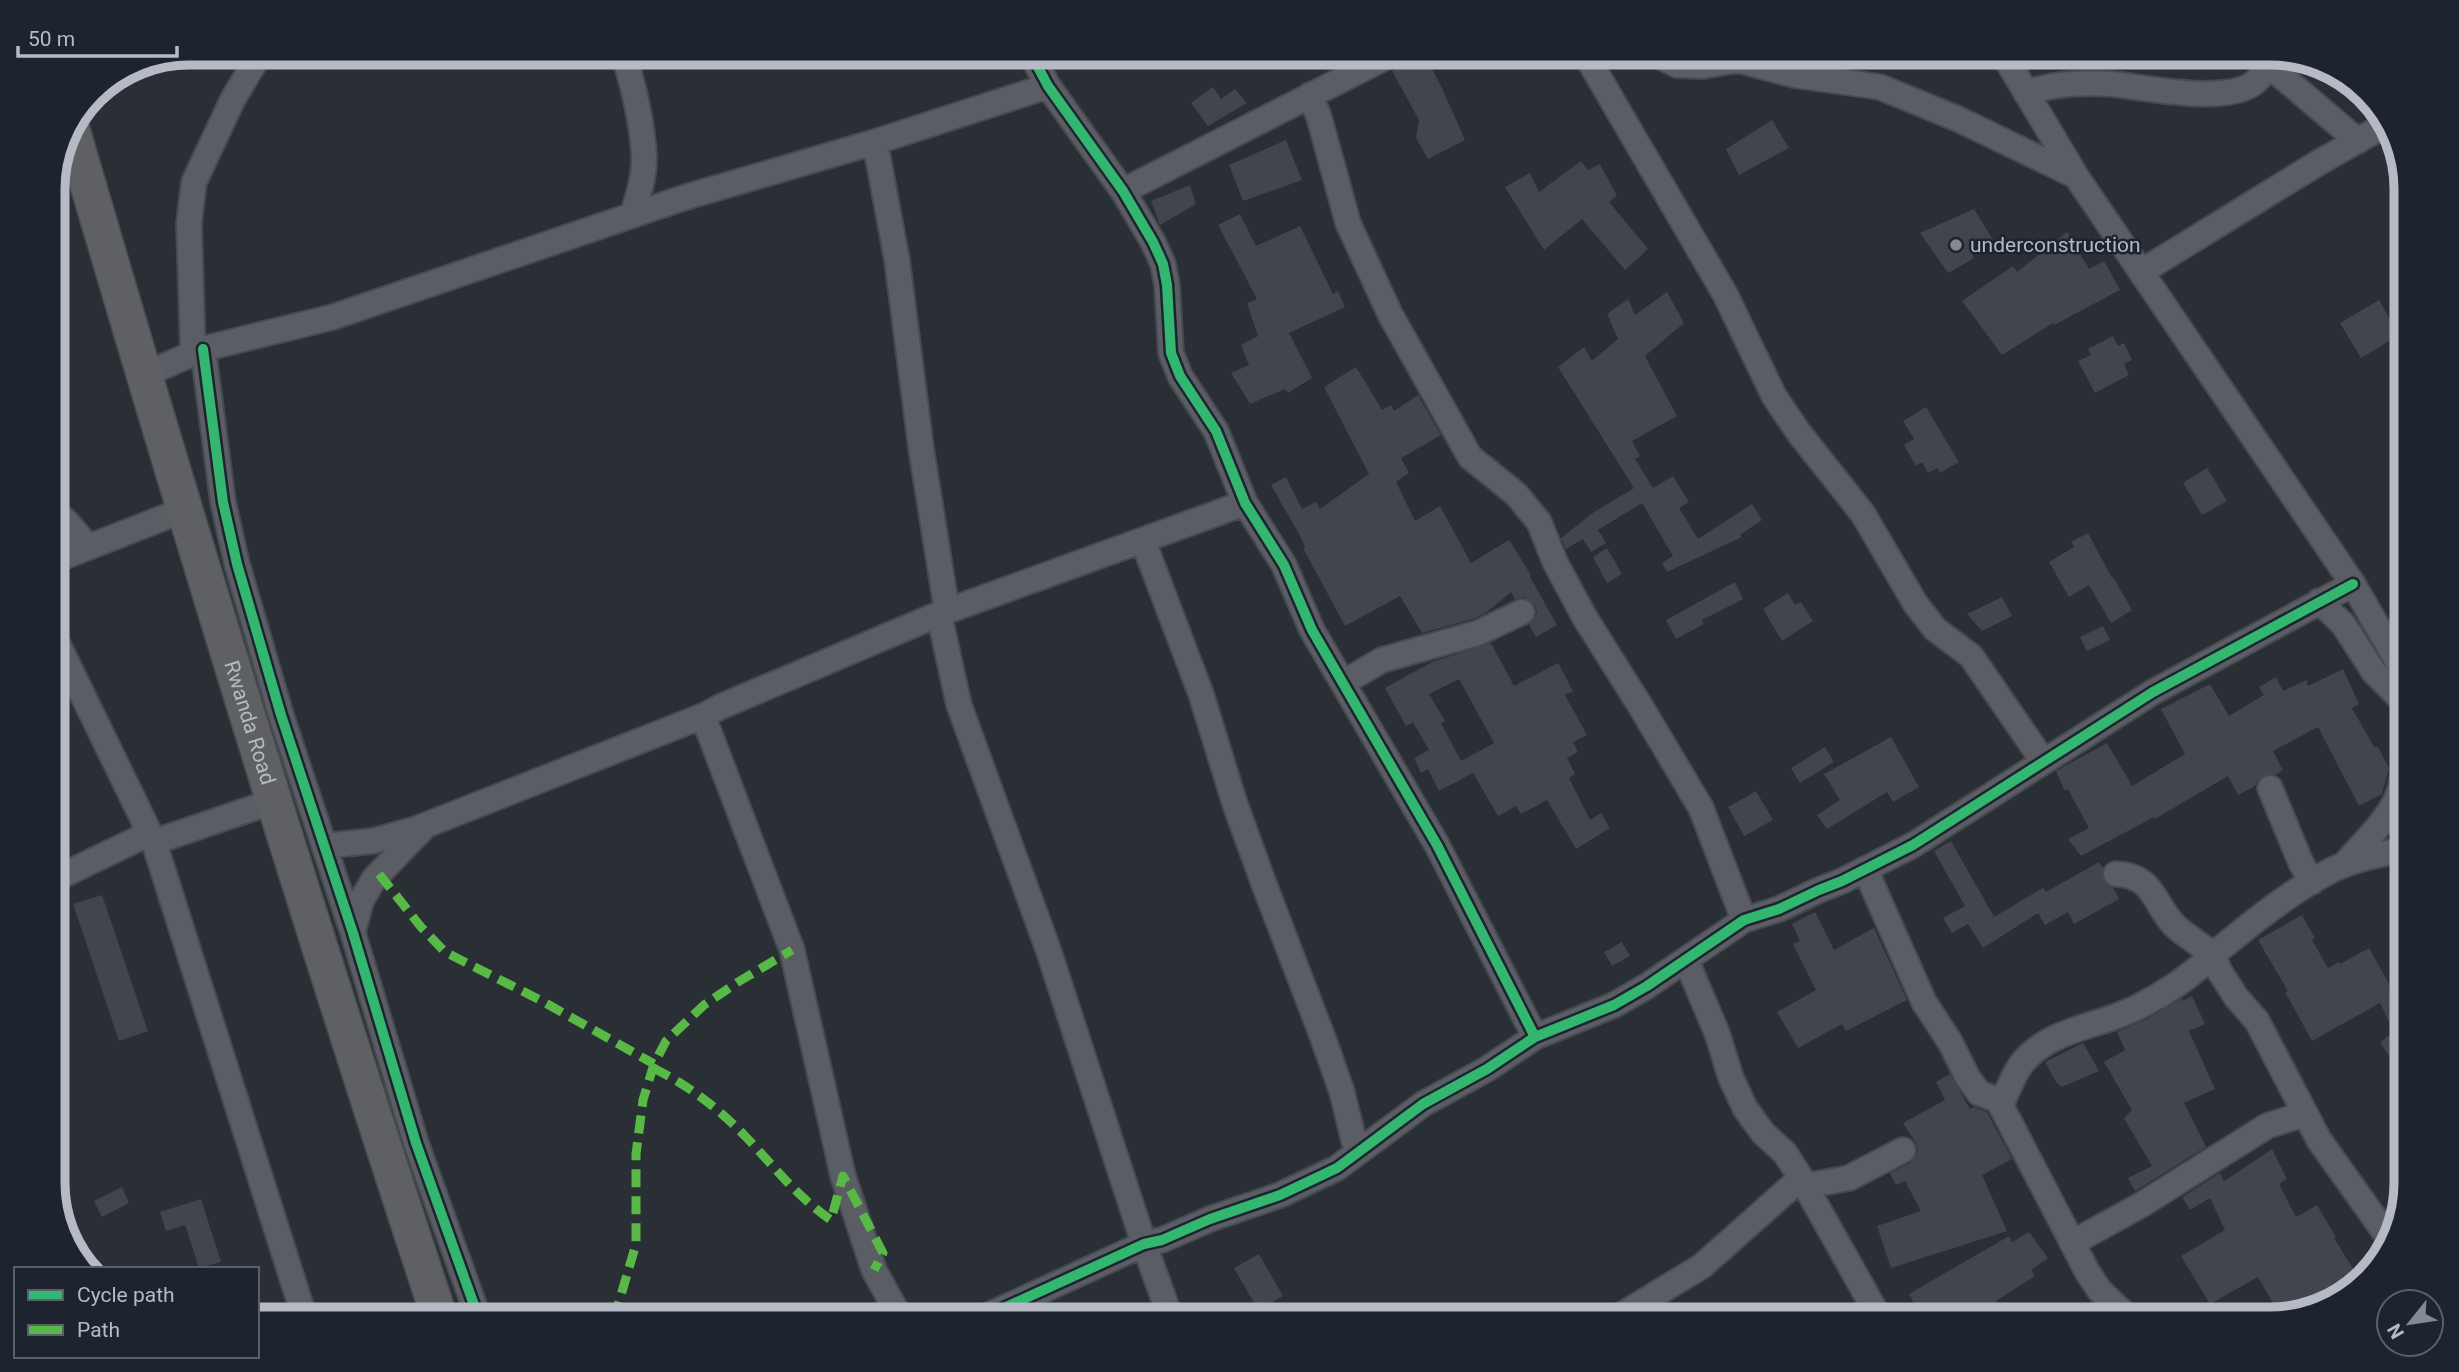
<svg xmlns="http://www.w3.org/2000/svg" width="2459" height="1372" font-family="Roboto,sans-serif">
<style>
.building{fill:#42454b;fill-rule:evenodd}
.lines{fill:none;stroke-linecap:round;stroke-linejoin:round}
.minor-casing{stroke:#46494e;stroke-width:28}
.highway-casing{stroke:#474a51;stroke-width:38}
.minor{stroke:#5a5d63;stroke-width:24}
.highway{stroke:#5f6063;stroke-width:35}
.quiet{stroke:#58b947;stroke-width:9;stroke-dasharray:18 9;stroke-linecap:butt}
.cycleway-casing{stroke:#1e242f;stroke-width:15}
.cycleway{stroke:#33b770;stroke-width:10}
.poi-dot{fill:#848993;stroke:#1e242f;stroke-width:2.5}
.labels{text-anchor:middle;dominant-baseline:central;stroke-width:5;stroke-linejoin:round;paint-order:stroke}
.poi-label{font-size:21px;fill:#b5bac5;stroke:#1e242f;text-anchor:start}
.street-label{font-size:21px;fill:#b5bac5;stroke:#1e242f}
.rim{fill:none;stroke:#b5bac5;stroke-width:9}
</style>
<rect width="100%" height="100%" fill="#2a2e35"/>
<!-- building -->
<path class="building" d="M1415,52H1423L1441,86L1465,140L1428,159L1416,138L1419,120L1392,71L1403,65Z
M1213,87L1221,99L1235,89L1247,103L1208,126L1191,103Z
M1772,120L1789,148L1739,175L1726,149Z
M1286,140L1302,180L1243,201L1229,165Z
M1581,161L1588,170L1600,164L1617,196L1609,202L1648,249L1625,270L1582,219L1544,250L1505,187L1530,173L1539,192Z
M1190,185L1196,204L1160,225L1151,201Z
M1974,209L1993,240L1972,250L1973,259L1948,273L1920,233Z
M1240,214L1256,246L1300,226L1333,294L1338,291L1345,307L1289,333L1312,378L1288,393L1285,389L1250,404L1231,373L1249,365L1241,345L1258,336L1247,303L1257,299L1218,225Z
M2067,232L2089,269L2104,261L2120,290L2054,325L2053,323L2002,355L1962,301L2013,266L2017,272Z
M1667,292L1684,323L1645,356L1677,416L1632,441L1640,456L1635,459L1653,488L1673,476L1689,502L1679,508L1698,539L1752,504L1762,520L1740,535L1742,537L1667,572L1662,563L1673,556L1642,503L1598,530L1606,543L1591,552L1583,539L1566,549L1561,538L1594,512L1634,488L1558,367L1584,347L1592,361L1618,339L1607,314L1628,299L1635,315Z
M2379,300L2399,335L2361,358L2340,323Z
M2113,336L2118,346L2124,343L2132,360L2124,364L2129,375L2095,393L2078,361L2091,355L2088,349Z
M1356,367L1382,410L1391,405L1394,411L1418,395L1441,435L1401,458L1409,473L1396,482L1415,521L1440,506L1471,563L1509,540L1531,575L1530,577L1557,625L1536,637L1529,625L1537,614L1535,605L1524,597L1515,599L1511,592L1487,612L1473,619L1422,633L1400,596L1345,626L1303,548L1305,547L1299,534L1271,485L1286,477L1302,509L1316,502L1320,509L1369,474L1324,387Z
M1926,407L1959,462L1940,473L1937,468L1928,473L1922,462L1916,466L1904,445L1914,439L1903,421Z
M2207,468L2227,501L2202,515L2183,483Z
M2088,533L2112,578L2113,577L2132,610L2111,623L2089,585L2069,597L2049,562L2074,547L2071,542Z
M1607,548L1622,574L1607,583L1593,557Z
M1735,582L1743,599L1702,620L1704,624L1676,639L1666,620Z
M1788,593L1795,605L1801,602L1813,621L1782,641L1763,609Z
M2002,597L2012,616L1982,631L1967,614Z
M2103,626L2110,640L2087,651L2080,637Z
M1491,643L1514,686L1558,663L1573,691L1565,695L1587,735L1573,742L1578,752L1567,758L1575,774L1569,778L1590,820L1601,813L1610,828L1576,849L1547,800L1521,814L1516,806L1498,816L1473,773L1439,791L1428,769L1421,773L1414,758L1429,750L1413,722L1406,726L1385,688L1432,662ZM1459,679L1494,743L1461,761L1441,723L1445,721L1429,694Z
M2343,669L2359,704L2352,708L2374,747H2378L2389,768L2382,794L2359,806L2318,727L2273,751L2283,770L2275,775H2264L2258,780L2255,786L2238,795L2228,776L2155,819L2154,817L2081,856L2068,839L2089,828L2068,789L2065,791L2056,771L2107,743L2132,786L2185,754L2161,709L2210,684L2229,716L2264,695L2259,687L2276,677L2283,691L2306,680L2308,686Z
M1891,737L1919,787L1893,802L1887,792L1827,829L1817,815L1840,800L1824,774Z
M1825,747L1834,762L1800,783L1791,768Z
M1756,791L1773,820L1744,836L1728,807Z
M1951,841L1994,917L2043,888L2046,892L2099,862L2103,868V880L2114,889L2119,899L2074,924L2068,912L2045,925L2038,913L1983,948L1968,924L1952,933L1943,918L1965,906L1934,851Z
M102,895L148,1031L119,1041L73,904Z
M1815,912L1834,950L1874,928L1907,1000L1846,1031L1842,1024L1798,1048L1777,1012L1816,990L1793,944L1800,941L1792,924Z
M2302,915L2315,938L2312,940L2328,968L2339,962L2340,964L2369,948L2397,998L2406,993V1057L2403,1050L2390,1058L2380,1042L2394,1032L2380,1003L2312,1041L2285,992L2288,991L2258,940Z
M1622,942L1630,956L1612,966L1604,952Z
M2192,996L2205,1024L2189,1031L2215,1089L2184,1103L2206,1147L2135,1191L2128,1178L2152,1166L2124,1118L2132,1110L2104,1062L2125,1050L2117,1032L2145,1020L2182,998L2183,1001Z
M2083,1043L2099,1071L2062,1087L2056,1082L2045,1062Z
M1950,1074L1970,1109L1974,1107L1987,1112L2012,1159L1982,1175L2007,1231L1891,1268L1877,1226L1921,1211L1905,1181L1896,1185L1890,1173L1910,1163L1918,1151L1916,1143L1903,1123L1945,1100L1936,1082Z
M2272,1149L2287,1179L2279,1184L2296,1217L2317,1205L2336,1237L2334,1238L2360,1280L2339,1301L2281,1317L2258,1277L2210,1304L2181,1256L2225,1230L2210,1198L2190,1210L2182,1197L2220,1173L2224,1181Z
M122,1187L129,1203L102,1217L94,1201Z
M201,1199L221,1262L199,1268L185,1225L166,1231L160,1212Z
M2029,1232L2048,1258L2031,1270L2035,1276L1996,1301L2000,1311L1984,1320H1923L1909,1294L2009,1236L2012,1242Z
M1259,1254L1283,1296L1258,1310L1234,1268Z"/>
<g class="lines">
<defs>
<path id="minor" d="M623,52C633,84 642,122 644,155C645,176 638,195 633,215
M1030,52L1048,86L1123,191L1153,242L1163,264L1167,285L1171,353L1180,376L1216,431L1245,503L1284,565L1312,630L1437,845L1535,1037
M1584,52L1725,294L1774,396L1799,433L1863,514L1915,603L1935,629L1971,656L2043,761
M1650,52L1677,65L1703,66L1738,60L1794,75L1880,87L1958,119L2076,176
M2002,52L2076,176L2353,584L2406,676
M2026,93C2053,83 2083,82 2112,84C2145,87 2237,108 2260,77C2262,73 2264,66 2265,62L2358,141
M1310,95L1319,117L1348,223L1390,314L1470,457L1516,494L1539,522L1555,562L1585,618L1641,707L1701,808L1744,920
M875,142L897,260L921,448L947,611
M1123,191L1396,52
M2141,272L2318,163L2387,124
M203,349L223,502L237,564L281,715L353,933L416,1143L479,1319
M193,353L189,223L194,182L233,99L261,52
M144,375L203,349L333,317L686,197L875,142L1048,86
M53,511L66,521L88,547
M1143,541L1201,694L1235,804L1264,884L1323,1038L1342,1092L1357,1153
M53,561L186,509
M2319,601L2343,624L2374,672L2404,702
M939,614L959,705L1048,949L1144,1244L1171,1319
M53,634L154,842L305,1319
M1343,683L1382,660L1478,633L1522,612
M703,716L792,950L843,1176L874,1270L901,1319
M2270,788L2301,863L2312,882
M154,842L274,801
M324,846L373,841L416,829L703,716L720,707L939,614L1245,503
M2344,865C2361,845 2383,825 2395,802C2411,773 2404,707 2405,673
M1865,869L1924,1002L1950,1042L1968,1078L1979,1093L1998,1100L2088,1273L2100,1291L2130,1319
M53,880L150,833
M353,932L361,901L374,879L423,828
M1686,960L1717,1033L1731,1078L1745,1108L1763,1133L1785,1153L1801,1178L1880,1319
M2001,1105C2008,1091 2013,1074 2023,1062C2053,1027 2100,1027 2138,1007C2164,994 2192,975 2213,955C2201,944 2185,936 2174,925C2153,902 2153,875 2116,874
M1805,1186L1849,1178L1903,1150
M2391,1241L2319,1140L2257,1021L2236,997L2220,972L2213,955C2250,924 2299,884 2343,865C2363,857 2385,853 2406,849
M2072,1243L2141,1205L2267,1126L2304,1114
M980,1319L1144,1244L1162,1240L1210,1219L1280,1195L1337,1168L1423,1104L1487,1069L1535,1037L1614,1005L1647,986L1744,920L1779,909L1819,890L1842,881L1913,845L2153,692L2353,584
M1615,1319L1702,1266L1801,1178"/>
<g id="highway">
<path id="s1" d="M70,123C187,524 309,923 440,1319"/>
</g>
</defs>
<!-- minor casing -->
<use href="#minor" class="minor-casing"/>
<!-- highway casing -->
<use href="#highway" class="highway-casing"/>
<!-- minor -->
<use href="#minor" class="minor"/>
<!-- highway -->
<use href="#highway" class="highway"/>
<!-- quiet -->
<path class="quiet" d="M379,874L421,927L445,952L542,1001L654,1064
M653,1068C688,1085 718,1108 745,1136C773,1165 797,1197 831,1220L843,1176L883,1253L874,1270
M614,1319L636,1244V1154L643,1100L654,1064L666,1041L704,1005L738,982L792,950"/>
<defs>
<path id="cycleway" d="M1030,52L1048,86L1123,191L1153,242L1163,264L1167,285L1171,353L1180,376L1216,431L1245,503L1284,565L1312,630L1437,845L1535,1037
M203,349L223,502L237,564L281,715L353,933L416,1143L479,1319
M980,1319L1144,1244L1162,1240L1210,1219L1280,1195L1337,1168L1423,1104L1487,1069L1535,1037L1614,1005L1647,986L1744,920L1779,909L1819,890L1842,881L1913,845L2153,692L2353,584"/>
</defs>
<!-- cycleway casing -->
<use href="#cycleway" class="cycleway-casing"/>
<!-- cycleway -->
<use href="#cycleway" class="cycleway"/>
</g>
<!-- markers -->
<circle class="poi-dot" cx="1956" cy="245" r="7"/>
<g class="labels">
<!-- poi labels -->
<g class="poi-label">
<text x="1970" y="245">underconstruction</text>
</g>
<!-- street labels -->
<g class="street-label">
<text stroke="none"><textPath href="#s1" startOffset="626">Rwanda Road</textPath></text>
</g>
</g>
<!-- crop -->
<path d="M0 0H2459V1372H0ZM189 65H2270A124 124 0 0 1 2394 189V1183A124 124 0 0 1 2270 1307H189A124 124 0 0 1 65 1183V189A124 124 0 0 1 189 65Z" fill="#1e242f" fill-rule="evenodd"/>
<path class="rim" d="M189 65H2270A124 124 0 0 1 2394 189V1183A124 124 0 0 1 2270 1307H189A124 124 0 0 1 65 1183V189A124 124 0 0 1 189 65Z"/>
<!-- legend -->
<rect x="14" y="1267" width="245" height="91" fill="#1e242f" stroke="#5a606b" stroke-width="2"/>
<rect x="28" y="1290" width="35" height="10" fill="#33b770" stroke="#5a606b" stroke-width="2"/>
<text x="77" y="1302" font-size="21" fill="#b5bac5">Cycle path</text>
<rect x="28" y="1325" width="35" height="10" fill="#58b947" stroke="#5a606b" stroke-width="2"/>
<text x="77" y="1337" font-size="21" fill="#b5bac5">Path</text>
<!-- north arrow -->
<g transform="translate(2410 1323) rotate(240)"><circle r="33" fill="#1e242f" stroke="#5a606b" stroke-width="2"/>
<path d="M0-5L12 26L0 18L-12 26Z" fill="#848993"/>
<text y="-10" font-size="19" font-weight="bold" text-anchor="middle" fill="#b5bac5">N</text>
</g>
<!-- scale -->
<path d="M18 46v10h159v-10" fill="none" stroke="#b5bac5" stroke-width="3.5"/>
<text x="28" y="46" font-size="21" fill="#b5bac5" stroke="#1e242f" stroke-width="5" paint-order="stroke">50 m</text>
</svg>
